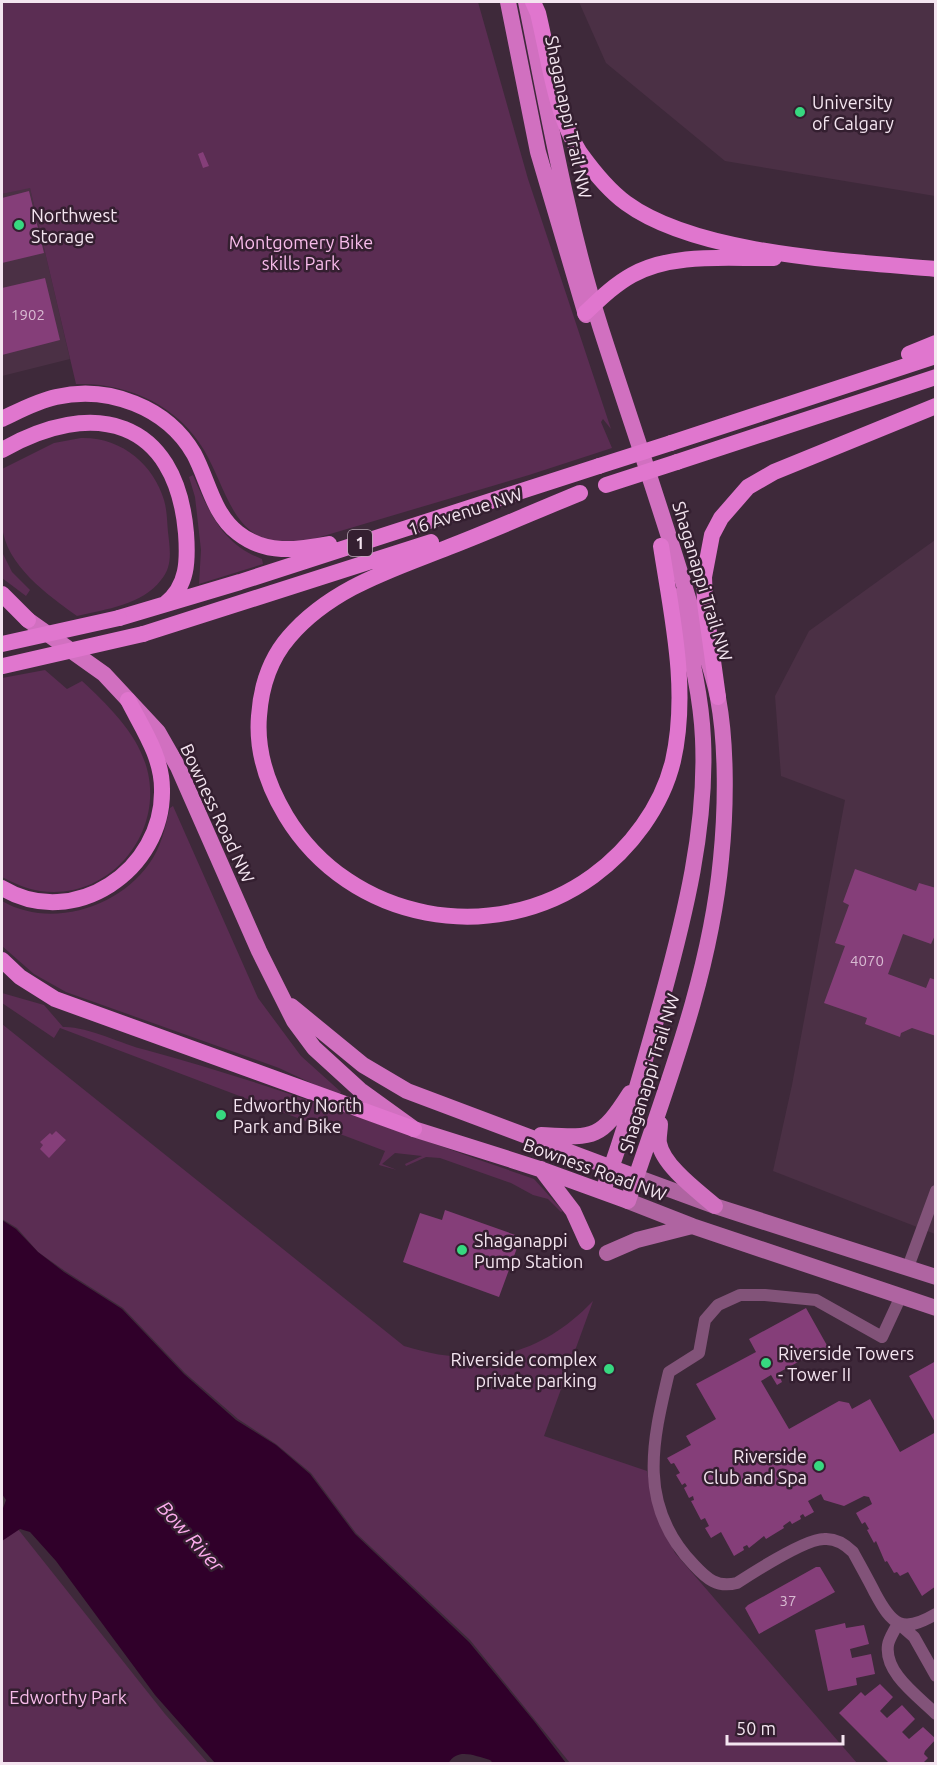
<svg xmlns="http://www.w3.org/2000/svg" width="937" height="1765" font-family="Ubuntu,sans-serif">
<style>
.built{fill:#4b3045}
.green{fill:#5b2d53}
.water{fill:#30002a}
.building{fill:#853e79}
.lines{fill:none;stroke-linecap:round;stroke-linejoin:round}
.minor{stroke:#825379;stroke-width:12}
.secondary{stroke:#af64a1;stroke-width:16}
.primary{stroke:#d170c0;stroke-width:16}
.trunk{stroke:#e076ce;stroke-width:16}
.trunk-bridge{stroke:#e076ce;stroke-width:16}
.poi-dot{fill:#37d880;stroke:#341f30;stroke-width:2}
.labels{text-anchor:middle;dominant-baseline:central;stroke-width:5;stroke-linejoin:round;paint-order:stroke}
.number-label{font-size:15px;fill:#d8bbd2}
.shield{fill:#341f30;stroke:#baaab6;stroke-width:1.5}
.shield-label{font-size:16px;font-weight:bold;fill:#f4e5f0}
.poi-label{font-size:18px;fill:#f4e5f0;stroke:#341f30;text-anchor:start}
.street-label{font-size:18px;fill:#f4e5f0;stroke:#341f30}
.park-label{font-size:18px;fill:#f7bbea;stroke:#341f30}
.water-label{font-size:20px;font-style:italic;fill:#fdaded;stroke:#341f30}
</style>
<rect width="100%" height="100%" fill="#3e293a"/>
<!-- built -->
<path class="built" d="M579,2H935V196L725,161L606,63Z
M30,187L70,359L2,376V194Z
M935,540V1234L773,1171L792,1085L845,800L781,776L775,696L809,631Z"/>
<!-- green -->
<path class="green" d="M2,2H478L528,179L611,429L603,419L601,422L612,448L529,475L310,540C234,554 232,499 204,450C178,405 126,382 76,384L30,188L2,194Z
M81,438C123,437 154,466 164,500C167,510 167,521 168,532C170,550 173,566 161,580C142,605 106,609 77,616C48,595 5,565 2,525C0,507 2,488 2,469L54,443Z
M193,475C209,512 222,544 262,559L263,564L199,584L201,550L195,497L189,477Z
M2,552L12,572L30,590L26,596L2,578Z
M45,670L67,689L82,681C109,706 140,736 148,773C162,837 107,901 40,891C26,889 14,883 2,877V678Z
M173,806L258,998L301,1056L341,1092L339,1096L279,1068L66,992L34,974L2,946V901C50,929 118,908 149,864C161,848 165,828 170,808Z
M2,993L44,1005L63,1027C87,1026 121,1044 146,1050C278,1086 405,1134 534,1179L563,1211L561,1212L548,1199L533,1195L511,1183L440,1158L426,1157L406,1166L405,1164L422,1156L395,1153L382,1164L397,1170L379,1165L385,1151L60,1028L54,1038L2,1003Z
M2,1024L404,1346C478,1369 538,1358 593,1301L544,1436L647,1471L655,1512L675,1553L857,1763H570L470,1640L356,1533L311,1473L276,1444L238,1419L185,1373L123,1308L65,1271L38,1252L17,1228L2,1219Z
M2,1509L165,1714L208,1763H2Z"/>
<!-- water -->
<path class="water" d="M2,1220L16,1229L38,1252L64,1272L122,1309L184,1374L236,1420L276,1445L310,1474L355,1534L469,1642L534,1721L566,1763H493L490,1760C475,1756 457,1747 448,1764L215,1763L155,1695L56,1561L30,1532L20,1529L2,1541V1511L6,1500L2,1494Z"/>
<!-- building -->
<path class="building" d="M203,152L209,166L203,168L198,154Z
M29,191L44,253L2,263V198Z
M45,278L60,340L2,355V288Z
M855,869L916,891L919,883L936,888V933L931,944L903,934L888,974L926,988L930,978L936,980V1036L912,1028L901,1033L900,1037L865,1024L867,1018L824,1003L845,946L835,943L849,905L843,902Z
M56,1131L66,1140L49,1158L40,1149L43,1145L40,1142L50,1133L52,1135Z
M445,1210L521,1237L499,1297L403,1262L420,1213L442,1220Z
M806,1308L829,1349L821,1353L820,1350L778,1373L782,1382L777,1385L771,1375L761,1381L789,1429L839,1401L849,1403L852,1409L870,1399L900,1452L936,1432V1586L922,1596L908,1572L900,1576L897,1572L894,1573L887,1561L885,1562L876,1541L874,1543L867,1530L869,1529L865,1522L862,1524L856,1513L872,1504L869,1497L864,1496L844,1506L824,1500L821,1494L808,1501L814,1512L805,1517L803,1514L800,1516L801,1519L792,1524L790,1521L783,1526L784,1528L766,1539L764,1536L749,1548L747,1545L743,1547L744,1550L734,1556L721,1532L711,1538L705,1528L709,1526L705,1518L701,1520L691,1501L694,1500L693,1496L689,1498L684,1488L687,1486L685,1483L682,1485L676,1475L680,1473L674,1463L671,1464L667,1458L691,1445L686,1436L716,1419L696,1384L756,1352L749,1339Z
M936,1361V1424L909,1376Z
M816,1567H820L835,1592L759,1634L745,1608L748,1605Z
M845,1623L846,1628L864,1625L869,1644L850,1649L852,1658L871,1654L875,1674L856,1678L857,1685L828,1691L815,1630Z
M880,1684L893,1697L880,1711L887,1718L902,1705L915,1719L902,1732L909,1739L923,1727L936,1739L925,1751L924,1754L928,1758L922,1764H890L839,1713L861,1692L865,1696Z"/>
<g class="lines">
<!-- minor -->
<path class="minor" d="M908,1267L936,1191
M901,1296L882,1337L816,1300L765,1295H740L718,1305L705,1320L699,1353L669,1372C652,1443 637,1506 694,1565C707,1579 717,1588 737,1583C754,1572 806,1539 824,1539C836,1538 845,1544 853,1552C860,1565 868,1579 875,1593C892,1625 902,1634 936,1614
M936,1676L914,1637L898,1623C895,1630 889,1638 888,1645C884,1673 918,1696 936,1714"/>
<!-- secondary -->
<path class="secondary" d="M636,1177L715,1206L936,1277
M628,1201L692,1226L936,1308
M607,1253L637,1240L692,1226"/>
<!-- primary -->
<path class="primary" d="M508,2L538,152L586,315
M28,620L104,674L158,732L178,767L259,951L294,1021L314,1048L360,1090L414,1129L540,1169L628,1201C665,1090 710,977 721,859C726,810 727,746 718,698C712,667 700,637 691,608C663,514 631,422 601,329C567,222 548,111 526,2
M291,1006L363,1065L407,1091L636,1177
M660,1124C660,1130 658,1138 659,1143C663,1166 699,1192 715,1206
M541,1135C594,1138 600,1140 630,1093
M541,1169L573,1211L587,1242
M603,1191C626,1128 644,1064 662,999C685,915 707,827 703,739C701,691 688,643 677,596"/>
<!-- trunk -->
<path class="trunk" d="M533,2L538,13C549,58 555,114 580,153C593,171 608,190 626,203C697,255 848,261 936,269
M585,313C600,299 614,285 632,275C673,252 729,259 774,258
M909,354L936,343
M2,419C19,411 37,401 56,397C108,385 167,407 194,454C208,480 213,514 238,533C266,555 296,550 329,544
M671,443L936,356
M2,450C93,398 176,418 186,533C188,560 188,586 165,604
M677,462L936,377
M580,493C536,511 493,530 449,547C391,570 331,588 289,637C270,659 261,687 259,716C256,752 268,786 286,816C350,922 494,948 593,876C630,849 662,807 673,761C689,690 672,617 661,546
M2,594L28,620
M119,618L240,582L599,466
M143,634L431,542
M718,697L705,603L704,577L712,535L721,518L748,487L774,472L936,406
M2,888C74,931 164,870 162,789C162,756 142,728 128,700
M2,960L20,977L55,999L414,1129"/>
<!-- trunk-bridge -->
<path class="trunk-bridge" d="M599,466L671,443
M606,485L677,462
M2,644L119,618
M3,666L143,634"/>
</g>
<!-- markers -->
<g class="poi-dot">
<circle cx="800" cy="112" r="6"/>
<circle cx="19" cy="225" r="6"/>
<circle cx="221" cy="1115" r="6"/>
<circle cx="462" cy="1250" r="6"/>
<circle cx="766" cy="1363" r="6"/>
<circle cx="609" cy="1369" r="6"/>
<circle cx="819" cy="1466" r="6"/>
</g>
<g class="labels">
<!-- number labels -->
<g class="number-label">
<text x="28" y="314">1902</text>
<text x="867" y="960">4070</text>
<text x="788" y="1600">37</text>
</g>
<!-- shield labels -->
<rect class="shield" x="348" y="530" width="24" height="26" rx="4.5"/>
<g class="shield-label">
<text x="360" y="543">1</text>
</g>
<!-- poi labels -->
<g class="poi-label">
<text x="812" y="102">University<tspan x="812" dy="21">of Calgary</tspan></text>
<text x="31" y="215">Northwest<tspan x="31" dy="21">Storage</tspan></text>
<text x="233" y="1105">Edworthy North<tspan x="233" dy="21">Park and Bike</tspan></text>
<text x="474" y="1240">Shaganappi<tspan x="474" dy="21">Pump Station</tspan></text>
<text x="778" y="1353">Riverside Towers<tspan x="778" dy="21">- Tower II</tspan></text>
<text x="597" y="1359" text-anchor="end">Riverside complex<tspan x="597" dy="21">private parking</tspan></text>
<text x="807" y="1456" text-anchor="end">Riverside<tspan x="807" dy="21">Club and Spa</tspan></text>
</g>
<!-- street labels -->
<g class="street-label">
<text transform="translate(569 117) rotate(78)">Shaganappi Trail NW</text>
<text transform="translate(465 511) rotate(-18)">16 Avenue NW</text>
<text transform="translate(703 581) rotate(73)">Shaganappi Trail NW</text>
<text transform="translate(218 813) rotate(65)">Bowness Road NW</text>
<text transform="translate(649 1073) rotate(-73)">Shaganappi Trail NW</text>
<text transform="translate(595 1169) rotate(20)">Bowness Road NW</text>
</g>
<!-- park labels -->
<g class="park-label">
<text x="301" y="242">Montgomery Bike<tspan x="301" dy="21">skills Park</tspan></text>
<text x="68" y="1697">Edworthy Park</text>
</g>
<!-- water labels -->
<g class="water-label">
<text transform="translate(191 1536) rotate(48)">Bow River</text>
</g>
</g>
<!-- border -->
<rect width="937" height="1765" fill="none" stroke="#f4e5f0" stroke-width="6"/>
<!-- scale -->
<path d="M727 1735v9h116v-9" fill="none" stroke="#f4e5f0" stroke-width="3"/>
<text x="736" y="1735" font-size="18" fill="#f4e5f0" stroke="#341f30" stroke-width="4.5" paint-order="stroke">50 m</text>
</svg>
